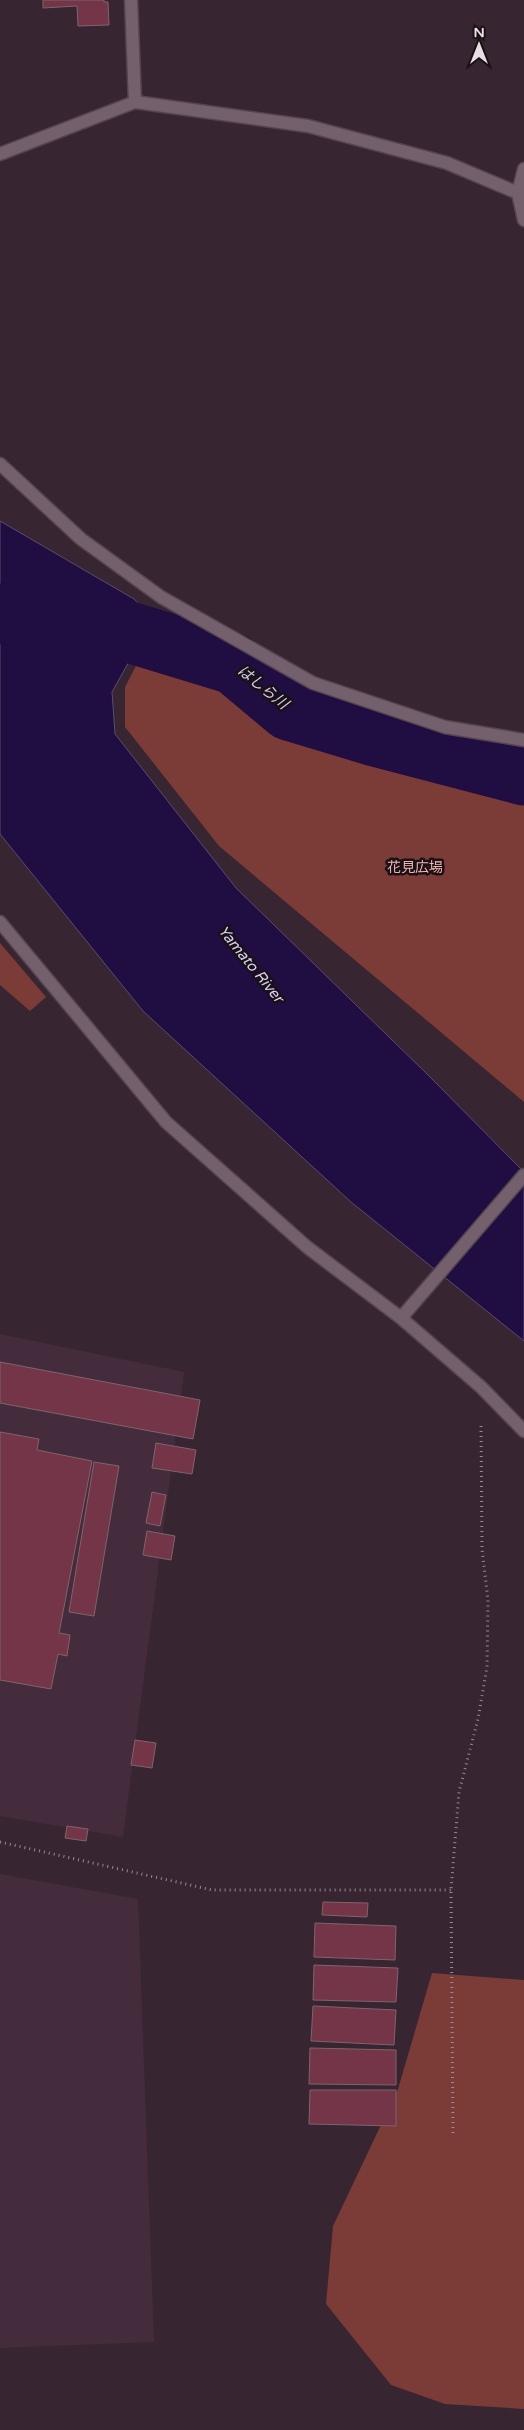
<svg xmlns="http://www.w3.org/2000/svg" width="524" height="2430" font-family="'Varela Round','Noto Sans JP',sans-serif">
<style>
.built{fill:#442c3c}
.green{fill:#7b3b37}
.water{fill:#200d41;stroke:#5d4b72}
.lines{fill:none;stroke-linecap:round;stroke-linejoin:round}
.river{stroke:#200d41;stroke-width:61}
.building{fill:#753549;stroke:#7e646b}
.minor-casing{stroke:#53444e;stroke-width:15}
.path{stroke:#988993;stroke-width:3;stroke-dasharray:1 4;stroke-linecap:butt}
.minor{stroke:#745f6d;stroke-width:12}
.labels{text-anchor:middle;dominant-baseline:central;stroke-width:5;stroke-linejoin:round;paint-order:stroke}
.park-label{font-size:14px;fill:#f4b5b0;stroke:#191116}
.water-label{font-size:15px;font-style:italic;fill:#d6cff2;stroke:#191116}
</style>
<rect width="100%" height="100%" fill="#372531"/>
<!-- built -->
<path class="built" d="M0,1334L184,1372L123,1837L0,1816Z
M0,1874L138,1899L154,2342L0,2348Z"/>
<!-- green -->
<path class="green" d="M152,649L214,665L231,675L287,720L524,781V1102L219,846L125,727V687L138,662Z
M0,943L46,997L30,1011L0,985Z
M432,1973L524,1980V2409L445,2404L391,2385L326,2304L333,2226L398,2089Z"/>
<!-- water -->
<path class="water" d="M0,521L134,599L163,632L131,658L112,692L115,734L236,888L427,1074L524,1172V1341L351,1202L143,1011L0,834Z"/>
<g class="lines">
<!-- river -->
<path class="river" d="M0,614L73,615L234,664L289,710L375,736L524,775"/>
</g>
<!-- building -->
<path class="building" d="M43,0H104V2H108L109,25L78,26L77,6L43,8Z
M0,1362L200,1400L193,1439L0,1403Z
M0,1432L39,1439L37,1450L92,1461L59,1633L70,1635L67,1656L58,1654L51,1689L0,1680Z
M156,1443L196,1450L192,1474L152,1468Z
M94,1462L119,1466L94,1616L69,1612Z
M152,1492L166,1495L160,1526L146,1523Z
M147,1531L175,1536L171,1560L143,1555Z
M135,1740L156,1743L152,1768L131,1765Z
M67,1826L88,1829L86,1841L65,1838Z
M323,1902L368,1903L367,1917L322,1915Z
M315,1923L396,1926L395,1960L314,1957Z
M314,1965L398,1968L396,2002L313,2000Z
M313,2006L396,2010L394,2045L311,2041Z
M310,2048L396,2050V2085L309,2084Z
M310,2090H396V2126L309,2124Z"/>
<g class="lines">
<defs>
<path id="minor" d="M131,0L135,102
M0,154L135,102L308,126L447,163L518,193
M524,169L518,193L524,220
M0,464L81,539L161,597L313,683L445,727L524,740
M0,922L166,1122L307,1247L401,1318L481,1387L524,1431
M401,1318L524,1175"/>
</defs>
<!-- minor casing -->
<use href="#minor" class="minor-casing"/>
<!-- path -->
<path class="path" d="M0,1842L212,1890H451
M453,2133L451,1890L459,1792L478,1719L487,1667L488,1600L482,1549L481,1422"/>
<!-- minor -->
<use href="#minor" class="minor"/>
</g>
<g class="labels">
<!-- park labels -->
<g class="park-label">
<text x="415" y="867">花見広場</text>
</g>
<!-- water labels -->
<g class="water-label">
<text transform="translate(263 687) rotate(39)">はしら川</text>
<text transform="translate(251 964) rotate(51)">Yamato River</text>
</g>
</g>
<!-- north arrow -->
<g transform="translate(479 45)" stroke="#191116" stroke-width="4" paint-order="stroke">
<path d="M0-4L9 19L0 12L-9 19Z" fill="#eadde5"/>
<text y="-8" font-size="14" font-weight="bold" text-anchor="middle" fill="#eadde5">N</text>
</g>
</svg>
